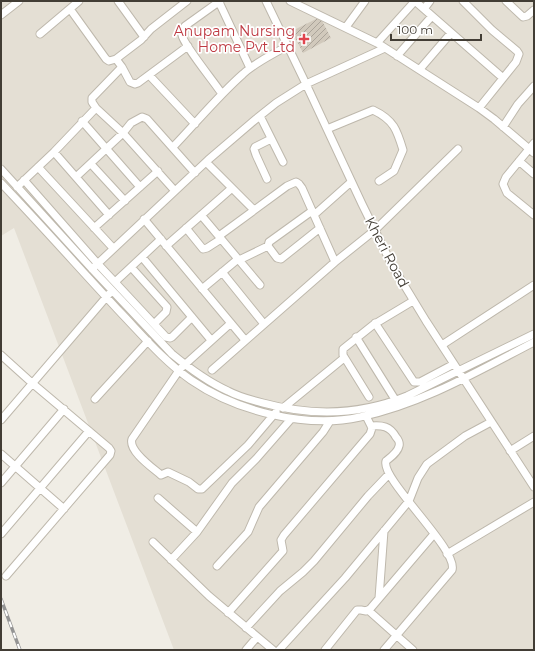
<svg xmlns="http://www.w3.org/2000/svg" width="535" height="651" font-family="Montserrat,sans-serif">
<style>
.residential{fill:#e4dfd4}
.building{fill:url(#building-hatch)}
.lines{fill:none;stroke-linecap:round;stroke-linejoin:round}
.minor-casing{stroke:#beb8ac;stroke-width:9}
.minor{stroke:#fff;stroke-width:7}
.rail-casing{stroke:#949494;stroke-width:3.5}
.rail{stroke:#fff;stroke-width:2;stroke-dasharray:6;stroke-linecap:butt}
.health-dot{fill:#e0444e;stroke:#fff;stroke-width:1.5}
.labels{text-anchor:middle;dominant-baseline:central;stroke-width:3.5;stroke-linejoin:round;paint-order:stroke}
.health-label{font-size:14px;fill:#be3a42;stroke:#fff;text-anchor:end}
.street-label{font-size:14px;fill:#423d35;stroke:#fff}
</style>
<defs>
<pattern id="building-hatch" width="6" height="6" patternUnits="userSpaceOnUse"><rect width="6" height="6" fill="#d1c9bc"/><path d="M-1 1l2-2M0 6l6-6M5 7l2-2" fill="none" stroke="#aba49a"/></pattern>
</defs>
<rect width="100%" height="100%" fill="#f0ede5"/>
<!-- residential -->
<path class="residential" d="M1,1H534V650H174L14,228L1,236Z"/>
<!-- building -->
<path class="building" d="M320,17L331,38L303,53L292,31Z"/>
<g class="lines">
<defs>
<path id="minor" d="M118,1L144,37
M220,1L185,26C183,29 181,31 182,35C183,44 215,83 222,94
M266,1L306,84L362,204L392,265L426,321L534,487
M290,1L379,44L479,108L494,119L534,153
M415,1L503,78
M463,1L492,30L517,51L519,54L516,62L479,108
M506,1L523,17L527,16L534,10
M219,2L250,68
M70,9L106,59L109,61L116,59
M424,9L430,1
M1,15L19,1
M346,27L365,1
M40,34L79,1
M377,43L415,1
M397,56L432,16
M122,67L130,82L135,84L138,83L188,46
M420,69L451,33
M149,75L195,124
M96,108L123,133L175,191
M260,116L283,162
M82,121L140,187
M503,127L518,104L534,86
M327,129L373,110C394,120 397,130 403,150L394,171L379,181
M534,143L506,177L503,184L507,193L534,215
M173,147C196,123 218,96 243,74C256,62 272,55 287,46
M54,152L109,215
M519,161L534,174
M206,162L254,210
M91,164L125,201
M38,167L113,248
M1,169L92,269L172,354C189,368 208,382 228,391C239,397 251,400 263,403C311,416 361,415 407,396L534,334
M76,177L123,133L131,123L142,117L147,119L195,173
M267,179L256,155L254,149L255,147L271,139
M24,180L97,263L166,337L170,338L172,337L192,317
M1,183C42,226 81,270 121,313C143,336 165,362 191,380C236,411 306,429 360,417C422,404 478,371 534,342
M17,187L54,152L96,108L92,102V98L122,67L116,59L141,40L151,29L187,1
M312,211L269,242L268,246L277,258L281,259L320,228
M201,215L260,285
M314,215L351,182
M144,219L245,340
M94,228L158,171
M186,228L203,249L207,248L221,239
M219,236L287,186L296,182L299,184L302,188L335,262
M166,246L232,188
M142,257L211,340
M239,260L268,246
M131,267L167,307L166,312L154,324
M92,269L208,160L256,119L276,103L306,84L385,48
M222,272L264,324
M115,282L161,239
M202,289L238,259
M231,323L180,369L132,439C128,451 153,468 161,475L168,472L189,482L198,489H202L248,445L276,412
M375,323L414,382H420L454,364
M356,337L396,401
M442,345L534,285
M1,355L32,383L109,448L111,451L110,455L6,576
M212,370L335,262L375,230L458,149
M369,397L343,355V349L373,325L413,301
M95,399L148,341
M283,408L344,358
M1,420L109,294
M371,426C382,425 390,426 396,437C398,439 400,443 399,446C398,452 391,457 386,461C380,479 459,550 452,570L384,650
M510,451L534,436
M1,454L64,509
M1,483L64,409
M158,498L197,532
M1,534L89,431
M153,542L209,596L273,650
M447,554L534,502
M171,560L197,532L232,483L256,459L291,419
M217,566L248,532L259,507L323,432L330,421
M379,598L384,531
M368,610L413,650
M228,613L283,551L281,540L284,535L370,434L372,428L366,416
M246,628L280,591L303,572L314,561L368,496L389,474
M246,650L257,637
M279,650L345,578L409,501L418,478L427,464L465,436L491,422
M325,650L357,610H361L366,611L370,609L434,534"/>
</defs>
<!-- minor casing -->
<use href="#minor" class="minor-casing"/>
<!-- minor -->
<use href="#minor" class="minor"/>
<defs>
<path id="rail" d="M1,599L20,650"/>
</defs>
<!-- rail casing -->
<use href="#rail" class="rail-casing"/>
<!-- rail -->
<use href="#rail" class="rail"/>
</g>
<!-- markers -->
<path class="health-dot" d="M302 33h4v4h4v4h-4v4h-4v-4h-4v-4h4z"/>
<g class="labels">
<!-- health labels -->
<g class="health-label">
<text x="295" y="31">Anupam Nursing<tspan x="295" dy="16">Home Pvt Ltd</tspan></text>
</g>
<!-- street labels -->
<g class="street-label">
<text transform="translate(387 252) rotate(62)">Kheri Road</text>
</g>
</g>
<!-- border -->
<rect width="535" height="651" fill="none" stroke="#423d35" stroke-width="4"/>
<!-- scale -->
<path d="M391 34v6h90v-6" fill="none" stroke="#423d35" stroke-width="2"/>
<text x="397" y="34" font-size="12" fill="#423d35" stroke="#ffffff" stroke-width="3" paint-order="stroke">100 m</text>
</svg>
